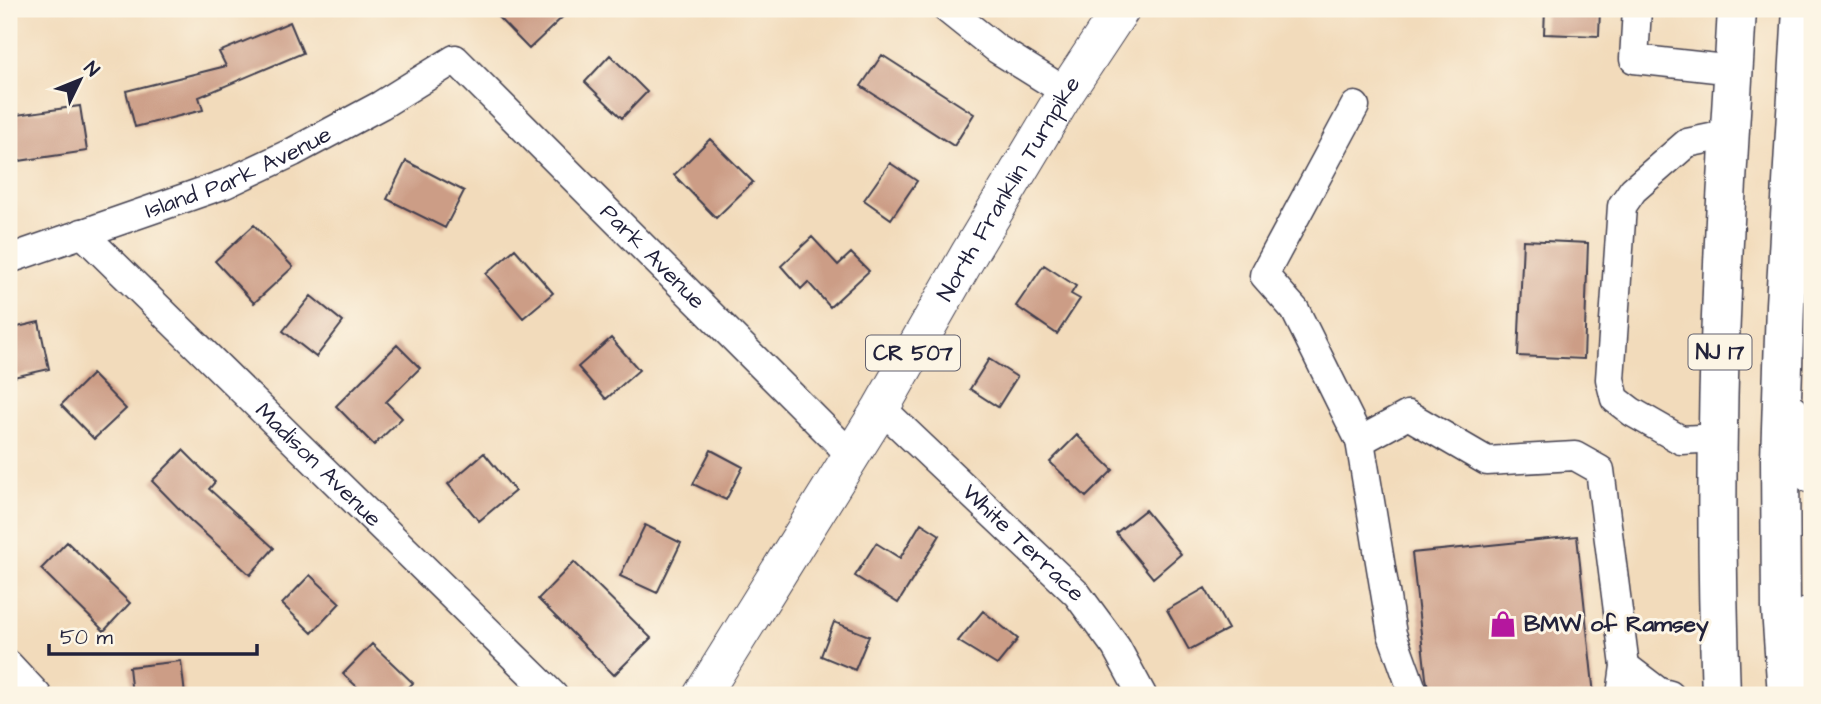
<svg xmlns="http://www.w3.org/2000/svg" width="1821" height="704" font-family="'Architects Daughter',sans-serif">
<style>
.building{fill:#cc9d86}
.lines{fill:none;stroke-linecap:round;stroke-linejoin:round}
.minor-casing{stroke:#413e4e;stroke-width:31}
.major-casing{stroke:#413e4e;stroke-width:39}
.highway-casing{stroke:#413e4e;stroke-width:41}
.minor{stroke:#fff;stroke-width:28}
.major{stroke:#fff;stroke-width:37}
.highway{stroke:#fff;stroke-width:38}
.labels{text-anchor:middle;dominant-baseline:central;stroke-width:6;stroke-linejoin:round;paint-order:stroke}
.shield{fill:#fcf5e5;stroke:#63616e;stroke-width:2}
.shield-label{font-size:21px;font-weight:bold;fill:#22223b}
.street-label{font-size:23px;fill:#22223b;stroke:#fcf5e5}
.poi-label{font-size:23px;font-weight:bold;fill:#22223b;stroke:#fcf5e5;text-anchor:start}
</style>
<rect width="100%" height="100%" fill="#fcf5e5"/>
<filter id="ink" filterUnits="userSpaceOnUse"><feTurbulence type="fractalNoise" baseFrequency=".0143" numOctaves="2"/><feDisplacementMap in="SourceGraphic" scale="14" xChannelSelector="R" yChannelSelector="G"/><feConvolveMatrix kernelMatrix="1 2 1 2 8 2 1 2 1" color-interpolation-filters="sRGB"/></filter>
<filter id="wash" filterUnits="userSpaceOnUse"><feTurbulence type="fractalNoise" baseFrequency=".00686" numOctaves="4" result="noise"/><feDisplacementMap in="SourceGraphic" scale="28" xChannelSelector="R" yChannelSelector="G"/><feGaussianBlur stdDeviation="1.57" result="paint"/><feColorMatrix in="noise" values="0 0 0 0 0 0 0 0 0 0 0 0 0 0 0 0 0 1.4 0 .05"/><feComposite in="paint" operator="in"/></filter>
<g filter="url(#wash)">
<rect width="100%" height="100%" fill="#f2dbbb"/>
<g id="blocks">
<!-- building -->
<path class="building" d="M490,9H571L529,49Z
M1545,9H1600L1599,36L1544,34Z
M290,22L303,53L199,97L203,110L135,127L126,91L226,66L219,52Z
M610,55L647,92L622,118L585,82Z
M882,55L974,114L954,146L861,86Z
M80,106L87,151L12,162L9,141V116Z
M710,139L753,182L716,218L674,175Z
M406,161L464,191L445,228L387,199Z
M890,163L917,181L891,219L864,200Z
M254,225L293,267L254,303L215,261Z
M812,237L838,265L851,253L869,271L830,307L808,282L801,289L781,266Z
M1523,240L1588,243L1584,359L1518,356Z
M515,249L553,293L523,318L486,274Z
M1044,265L1076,286L1071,294L1080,299L1057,334L1016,306Z
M311,296L343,322L316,357L283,331Z
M39,322L49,369L9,378V329Z
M611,338L639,370L606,399L578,367Z
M397,345L420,368L386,402L402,418L374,445L336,406Z
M989,359L1017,377L998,407L970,389Z
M92,374L126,409L94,439L61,405Z
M1077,435L1113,470L1086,497L1050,462Z
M183,450L215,482L209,489L274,548L250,575L190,520L152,481Z
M711,450L743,467L726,500L693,484Z
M484,453L515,491L479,521L448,484Z
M1145,510L1181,554L1153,578L1116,533Z
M921,523L940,535L898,603L855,576L876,543L900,558Z
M645,525L681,543L657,593L620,576Z
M1577,536L1594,695H1430L1426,678L1412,553Z
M67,542L130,603L104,631L41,569Z
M574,562L651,638L614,675L538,599Z
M310,575L340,603L312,633L282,604Z
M1205,588L1228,629L1189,650L1167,610Z
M983,611L1018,639L997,665L958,641Z
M834,622L869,636L855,670L821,656Z
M372,644L413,683L401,695H366L343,674Z
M181,661L185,695H132L129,667Z"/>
</g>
</g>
<g filter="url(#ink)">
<use href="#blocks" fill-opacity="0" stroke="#413e4e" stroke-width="2"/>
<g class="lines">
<defs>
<g id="minor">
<path d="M947,9L997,49L1066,92"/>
<path d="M1637,9L1634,59L1734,70"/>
<path d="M1355,106L1264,275L1295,310L1360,441L1408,415L1487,461L1575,456L1600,470L1625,666L1621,695"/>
<path id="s1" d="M82,233L553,695"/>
<path id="s2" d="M9,259L225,184L293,152L381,105L455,59L851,455"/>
<path id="s3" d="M881,408L1077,594L1116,647L1142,695"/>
<path d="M1718,438L1681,440L1632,412L1615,399L1610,379L1622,206L1633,190L1687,143L1730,134"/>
<path d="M1360,441L1392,634L1414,695"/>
<path d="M9,665L37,695"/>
<path d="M1625,666L1659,692L1670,695"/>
</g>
<g id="major">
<path id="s4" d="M702,695L881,408L969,254L1066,92L1121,9"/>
</g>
<path id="highway" d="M1791,414L1796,433L1812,474
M1794,673L1804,632L1812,615
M1721,695C1716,560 1716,425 1722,291C1725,197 1732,103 1737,9
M1787,695L1781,609L1780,459L1785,305L1802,9"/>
</defs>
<!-- minor casing -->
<use href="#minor" class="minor-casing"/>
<!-- major casing -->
<use href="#major" class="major-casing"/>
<!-- highway casing -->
<use href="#highway" class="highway-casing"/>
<!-- minor -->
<use href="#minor" class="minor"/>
<!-- major -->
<use href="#major" class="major"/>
<!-- highway -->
<use href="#highway" class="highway"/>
</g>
</g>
<!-- icons -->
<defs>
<symbol id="shop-bare" viewBox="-9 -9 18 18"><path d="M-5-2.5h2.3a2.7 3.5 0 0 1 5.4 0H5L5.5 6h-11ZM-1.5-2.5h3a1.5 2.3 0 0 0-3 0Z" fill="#b5179e" stroke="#fcf5e5" stroke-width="2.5" paint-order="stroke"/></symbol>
</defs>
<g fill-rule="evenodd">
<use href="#shop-bare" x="1484" y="605" width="38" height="38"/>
</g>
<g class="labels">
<!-- shield labels -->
<g class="shield">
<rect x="1688.5" y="334.5" width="63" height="35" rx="5"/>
<rect x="866" y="335.5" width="94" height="35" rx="5"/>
</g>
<g class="shield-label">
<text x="1720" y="352">NJ 17</text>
<text x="913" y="353">CR 507</text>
</g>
<!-- street labels -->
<g class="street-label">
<text stroke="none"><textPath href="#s2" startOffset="245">Island Park Avenue</textPath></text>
<text stroke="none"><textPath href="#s4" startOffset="592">North Franklin Turnpike</textPath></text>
<text stroke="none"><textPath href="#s2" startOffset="770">Park Avenue</textPath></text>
<text stroke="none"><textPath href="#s1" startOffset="331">Madison Avenue</textPath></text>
<text stroke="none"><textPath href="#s3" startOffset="196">White Terrace</textPath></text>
</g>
<!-- poi labels -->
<g class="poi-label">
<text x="1524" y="624">BMW of Ramsey</text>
</g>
</g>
<!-- margin -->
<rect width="1821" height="704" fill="none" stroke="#fcf5e5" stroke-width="35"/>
<!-- north arrow -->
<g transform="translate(80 80) rotate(47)" stroke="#fcf5e5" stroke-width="5" paint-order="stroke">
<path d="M0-5L12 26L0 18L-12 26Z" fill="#22223b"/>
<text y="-10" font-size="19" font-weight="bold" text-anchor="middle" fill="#22223b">N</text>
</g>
<!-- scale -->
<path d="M49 644v10h208v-10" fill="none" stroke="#22223b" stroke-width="3.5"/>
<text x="60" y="644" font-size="21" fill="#22223b" stroke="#fcf5e5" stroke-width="5" paint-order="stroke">50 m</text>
</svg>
